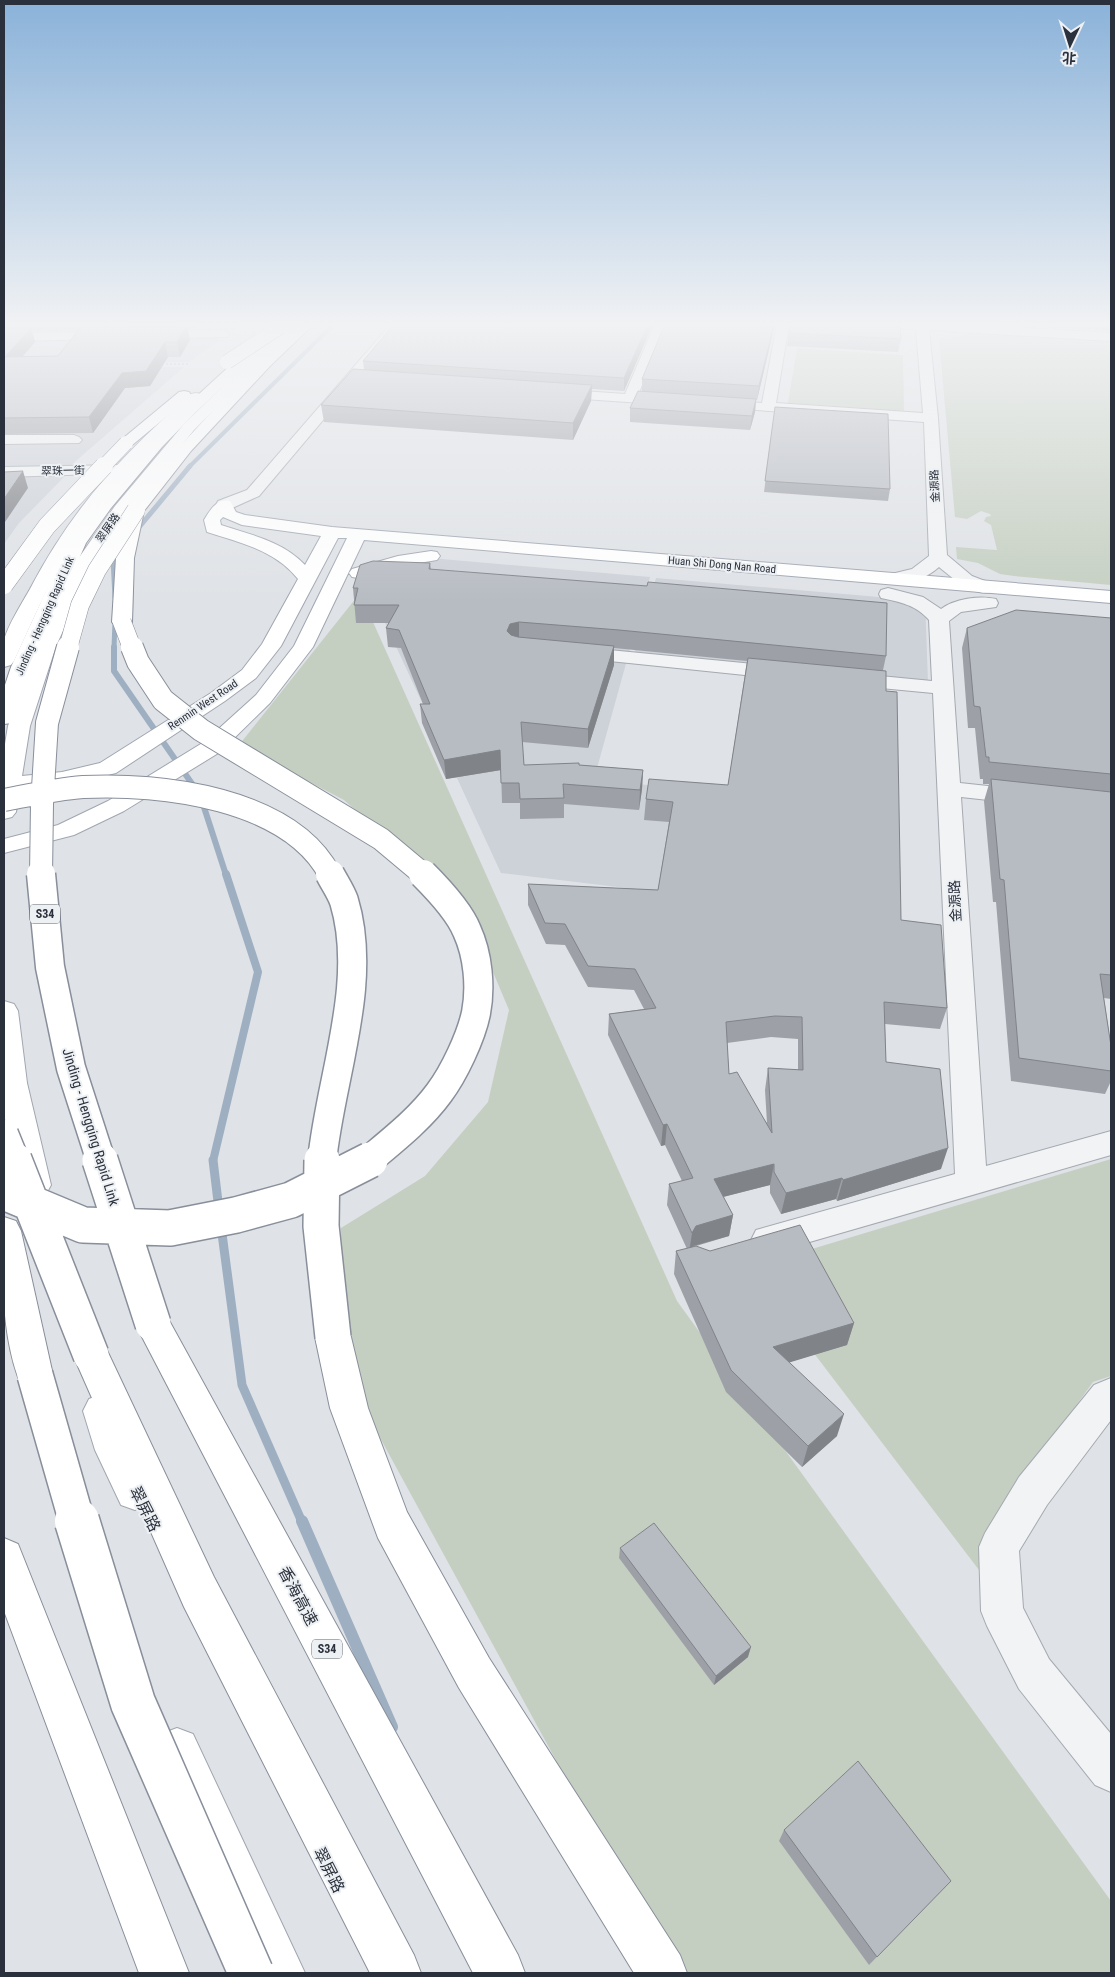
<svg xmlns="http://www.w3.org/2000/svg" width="1115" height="1977" font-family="'Roboto Condensed','Noto Sans SC',sans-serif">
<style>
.built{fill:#cdd1d8}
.green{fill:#c5cfc1}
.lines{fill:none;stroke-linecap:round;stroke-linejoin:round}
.stream-far5{stroke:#9eafc2;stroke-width:4}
.stream-far4{stroke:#9eafc2;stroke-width:5}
.stream-far3{stroke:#9eafc2;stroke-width:6}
.stream-far2{stroke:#9eafc2;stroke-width:8}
.stream-far1{stroke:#9eafc2;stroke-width:9}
.stream{stroke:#9eafc2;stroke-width:12}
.minor-casing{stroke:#a5a9b0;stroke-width:2}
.major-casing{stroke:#a0a6b1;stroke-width:2}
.highway-casing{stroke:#888f9b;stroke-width:2}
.path{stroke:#b9bcc1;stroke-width:2;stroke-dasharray:2 2;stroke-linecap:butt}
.minor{fill:#f1f3f5;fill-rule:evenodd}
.major{fill:#fff;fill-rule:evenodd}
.highway{fill:#fff;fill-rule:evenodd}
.highway-bridge-far5-casing{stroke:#888f9b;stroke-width:15;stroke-linecap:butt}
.highway-bridge-far4-casing{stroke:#888f9b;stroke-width:19;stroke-linecap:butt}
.highway-bridge-far3-casing{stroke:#888f9b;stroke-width:24;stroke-linecap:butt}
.highway-bridge-far2-casing{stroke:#888f9b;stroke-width:31;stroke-linecap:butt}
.highway-bridge-far1-casing{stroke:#888f9b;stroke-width:38;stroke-linecap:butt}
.highway-bridge-casing{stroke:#888f9b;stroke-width:47;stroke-linecap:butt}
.highway-bridge-far5{stroke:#fff;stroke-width:14}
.highway-bridge-far4{stroke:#fff;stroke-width:18}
.highway-bridge-far3{stroke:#fff;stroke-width:22}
.highway-bridge-far2{stroke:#fff;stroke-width:28}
.highway-bridge-far1{stroke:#fff;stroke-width:35}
.highway-bridge{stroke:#fff;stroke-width:44}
.wall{fill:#9da1a7;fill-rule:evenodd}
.shaded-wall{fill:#808388}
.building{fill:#b7bbc2;stroke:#808388;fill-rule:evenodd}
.labels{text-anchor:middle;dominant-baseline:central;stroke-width:4;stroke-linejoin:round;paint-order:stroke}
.far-street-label{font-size:11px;fill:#2a303c;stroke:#eef1f4}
.shield{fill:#eef1f4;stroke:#656a73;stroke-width:1}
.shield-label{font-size:12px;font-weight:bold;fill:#2a303c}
.street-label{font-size:14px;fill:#2a303c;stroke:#eef1f4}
.near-street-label{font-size:16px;fill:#2a303c;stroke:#eef1f4}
</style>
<rect width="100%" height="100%" fill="#dfe2e6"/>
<!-- built -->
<path class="built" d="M4,324H244L236,330L4,333Z
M228,334L189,362L4,364V336Z
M4,367H184L69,467L4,468Z
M65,476L19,523L4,544V477Z
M419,557L650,577L594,779L709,792L692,896L501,873L362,573Z
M656,578L925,601L928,682L634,654Z"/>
<!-- green -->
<path class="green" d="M978,332L1111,340V585L1014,576L1000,574L978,563L957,559L956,547L997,550L991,525L984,521L986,517L991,516L990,514L981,511L967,519L955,517L939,339Z
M797,348L903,355L904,411L788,403Z
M360,593L677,1301L1111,1901V1973H672L342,1368L341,1228L425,1176L488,1102L509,1010L466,908L344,800L239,745Z
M1111,1159V1376L1093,1382L983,1535L995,1591L749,1268Z"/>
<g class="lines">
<!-- stream-far5 -->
<path class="stream-far5" d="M188,468L334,324"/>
<!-- stream-far4 -->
<path class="stream-far4" d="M135,532L190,466
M115,597L113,559L119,553
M114,648L115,621"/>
<!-- stream-far3 -->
<path class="stream-far3" d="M114,647V671L197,791
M202,801L226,875"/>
<!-- stream-far2 -->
<path class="stream-far2" d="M213,1161L258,972L226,874"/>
<!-- stream-far1 -->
<path class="stream-far1" d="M213,1160L219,1210
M221,1226L242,1385L302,1522"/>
<!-- stream -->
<path class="stream" d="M302,1521L392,1727"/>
<defs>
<path id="minor" d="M391,324H404L259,496L230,509H218L216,505L218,501L247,490Z
M655,324H667L638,395L676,398L678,401L676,404L671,405L554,397L547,393L554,389L625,394Z
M777,324H789L776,403L923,413L916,329L898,328L892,324H963L1111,333V341L929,330L938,418L947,555L972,576L993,584L995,588L993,592C972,597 953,578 939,567C926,579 904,587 887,583L884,579L887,575L912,569L929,556L924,422L714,407L712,404L714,401L719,400L762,403Z
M223,330L229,334L227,337L4,341V333Z
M74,435L79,437L82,440L79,443L4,444V435Z
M122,465L128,467L130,470L128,473L4,477V467Z
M888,588L923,597L941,609C954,599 979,595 996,599L998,603L996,607L961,612L949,621L960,783L1024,790L1032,792L1036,797L1032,802L1024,804L961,797L986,1166L1111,1131V1155L768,1254L756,1250L751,1240L756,1230L955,1174L933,693L849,685L842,683L839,679L842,675L849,673L932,681L929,620C916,605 900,602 881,598L879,594L881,590Z
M578,647L784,667L791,669L794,673L791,677L784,679L571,657L568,653L571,649Z
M1111,1378V1420L1047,1505L1019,1551L1023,1608L1049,1659L1111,1734V1792L1095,1785L1019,1689L987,1626L981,1611L979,1547L985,1533L1019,1477L1094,1385Z"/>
<path id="major" d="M287,324H301L194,430L127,513L96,559L56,646L30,726L22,776L62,772L100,763L211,693L242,670L262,644L298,579C275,550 241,543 207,532L204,520C210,510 217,498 230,501L236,512L245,515L332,527L1111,591V603L364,540L313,647L270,703L220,752L124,811L74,835L4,853V839L58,825L108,801L204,742L256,695L294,646L347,538H338L281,646L256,678L225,701L116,773L62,786L19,790L16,812L12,817L4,819V750L8,726L36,646L78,559L115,506L184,424ZM223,517L242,525L321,536L305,565C283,541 251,535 221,525L220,520Z
M196,393L201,394L203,397L201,400C161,436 122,473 90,516C58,560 37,612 14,661L11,665L4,667C4,659 2,648 4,640C9,623 21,605 30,589C73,507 122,455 191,394Z
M431,551L437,552L440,556L437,560L400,566L358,578L352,577L349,573L352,569L398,556Z
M4,1001L14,1004L18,1011L27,1083L51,1185L46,1194L35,1198L24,1194L19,1185L4,1114Z
M102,1394L115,1399L131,1444L154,1491L149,1505L135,1510L121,1505L95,1450L83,1411L89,1399Z
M177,1728L193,1734L305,1973H255L155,1750L161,1734Z"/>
<path id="highway" d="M300,324H314L270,366L191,451L144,511L134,558L132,622L129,626L122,628L115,626L112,622L116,558L128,510L181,445L260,360Z
M275,327L279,328L281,331L279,334L196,412L162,447L111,508L86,543L31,667L15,718L12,723L4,724V688L11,667L68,543L99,500L152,441L186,406L271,328Z
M184,391L189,392L191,395L189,398L131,446H121L118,443L121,440L179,392Z
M4,1217L16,1221L21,1231L53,1375L48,1387L35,1392L22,1387C1,1340 1,1268 4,1217Z
M153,1308L165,1313L518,1955L525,1973H473L141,1335L135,1324L141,1313Z
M333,1321L346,1326L351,1337L368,1408L407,1512L489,1658L680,1955L687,1973H634L459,1688L378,1538L330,1408L315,1337L320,1326Z
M91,1339L104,1344L214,1577L414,1955L421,1973H370L184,1607L73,1355L78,1344Z
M4,1538L18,1544L189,1973H139L4,1611Z"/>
</defs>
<!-- minor casing -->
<use href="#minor" class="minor-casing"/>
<!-- major casing -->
<use href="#major" class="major-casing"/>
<!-- highway casing -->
<use href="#highway" class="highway-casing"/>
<!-- path -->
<path class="path" d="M162,364H189"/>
<!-- minor -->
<use href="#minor" class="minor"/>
<!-- major -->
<use href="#major" class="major"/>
<!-- highway -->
<use href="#highway" class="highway"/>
<defs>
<path id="highway-bridge-far5" d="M227,362L280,327
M102,468L126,443"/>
<path id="highway-bridge-far4" d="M4,585L47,526L104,466
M122,622L132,648
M68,648L80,605L97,570L136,510"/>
<path id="highway-bridge-far3" d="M132,647L138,662L163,700L201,730L381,839L424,875
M4,800C30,795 56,789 83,787C161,783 290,798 330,875
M41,875L42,804L47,723L68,647"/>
<path id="highway-bridge-far2" d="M41,874L50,967L71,1068L101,1161
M4,1134L15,1161
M322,1161C330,1079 369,983 344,901C341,892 334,882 330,874
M368,1161C393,1140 420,1119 439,1093C454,1073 471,1037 476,1013C481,987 478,955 467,931C459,911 438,889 423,874"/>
<path id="highway-bridge-far1" d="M14,1160L91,1355
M100,1160L153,1324
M322,1160L321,1226L333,1337
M4,1192L83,1225L170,1228L236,1215L291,1200L370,1160
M35,1375L77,1522"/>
<path id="highway-bridge" d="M77,1521L133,1703L251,1973"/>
</defs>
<!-- highway-bridge-far5 casing -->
<use href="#highway-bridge-far5" class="highway-bridge-far5-casing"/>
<!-- highway-bridge-far4 casing -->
<use href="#highway-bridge-far4" class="highway-bridge-far4-casing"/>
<!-- highway-bridge-far3 casing -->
<use href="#highway-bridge-far3" class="highway-bridge-far3-casing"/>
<!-- highway-bridge-far2 casing -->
<use href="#highway-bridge-far2" class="highway-bridge-far2-casing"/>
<!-- highway-bridge-far1 casing -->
<use href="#highway-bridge-far1" class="highway-bridge-far1-casing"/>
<!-- highway-bridge casing -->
<use href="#highway-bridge" class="highway-bridge-casing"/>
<!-- highway-bridge-far5 -->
<use href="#highway-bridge-far5" class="highway-bridge-far5"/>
<!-- highway-bridge-far4 -->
<use href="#highway-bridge-far4" class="highway-bridge-far4"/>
<!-- highway-bridge-far3 -->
<use href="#highway-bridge-far3" class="highway-bridge-far3"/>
<!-- highway-bridge-far2 -->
<use href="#highway-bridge-far2" class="highway-bridge-far2"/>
<!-- highway-bridge-far1 -->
<use href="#highway-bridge-far1" class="highway-bridge-far1"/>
<!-- highway-bridge -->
<use href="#highway-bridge" class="highway-bridge"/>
</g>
<!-- wall -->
<path class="wall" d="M4,324H198L196,328L187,329L190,340L180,357H168L150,386L125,388L93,433L4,434ZM78,330L58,356H23L35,342L32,331Z
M653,324L624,391L592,389L591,401L573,440L324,422L321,405L364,370L363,361Z
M775,324L757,400H756L755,412L750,430L630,422V408L642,391V379Z
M790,324L901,339L898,352L787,346Z
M997,324H1111V331Z
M775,407L890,489L888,501L764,492Z
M430,563L431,569L886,656L883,670L886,691L901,920L947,1008L940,1029L885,1024L886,1062L941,1169L837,1201L836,1199L781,1214L770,1193V1185L723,1197L733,1215L729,1236L693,1247L854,1323L847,1345L789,1362L837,1436L802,1467L726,1392L674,1274L676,1251L687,1249L667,1205L669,1184L682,1181L665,1145L661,1146L608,1035L609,1014L644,1009L634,990L588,987L565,945L546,944L528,905V884L658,890L669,822L644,820L646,799L728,785L747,661L614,648V665L588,748L522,742L524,765H579L643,770L642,789L639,810L564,804V818L520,819V803H502L501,770L446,779L422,723L420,704H423L401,648L388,647L386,628L389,623H356L353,588ZM771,1037L798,1039V1070L768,1068L765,1090L767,1123L729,1074L727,1043Z
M1111,618V999L1104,998L1111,1046V1081L1105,1094L1011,1081L996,902H993L984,801L989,784H983V779H980L975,728H968L962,648L967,628Z
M620,1548L748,1657L714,1685L619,1558Z
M784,1830L951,1881L869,1965L779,1841Z"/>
<!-- shaded-wall -->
<path class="shaded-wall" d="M648,324H653L624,391V378Z
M774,324H775L757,400L759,386Z
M187,325L190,340L180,357L177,342Z
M31,328L35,342L9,372L5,357Z
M165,342L168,357L150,386L125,388L93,433L89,417L122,373Z
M592,385L591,401L573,440V423Z
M756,399L755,412L750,430L752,416Z
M23,471L28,488L5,522L4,517V499Z
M519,622V640L510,643L507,631L510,624Z
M614,646V665L588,748V729Z
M500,750L501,770L446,779L444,760Z
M643,770L642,789L639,810L640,790Z
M667,1124L665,1145L661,1146L663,1125Z
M948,1148L941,1169L837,1201L843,1180Z
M774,1164L770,1185L711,1200L714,1179Z
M842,1178L836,1199L781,1214L786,1193Z
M733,1215L729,1236L693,1246L689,1253L692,1233L696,1226Z
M854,1323L847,1345L768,1369L773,1347Z
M844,1414L837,1436L802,1467L808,1446Z
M751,1647L748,1657L714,1685L716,1676Z"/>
<!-- building -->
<path class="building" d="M394,324H648L624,378L363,361Z
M665,324H774L759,386L642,379Z
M790,324H900L901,339L789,333Z
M187,325L177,342H165L146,371L122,373L89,417L4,418V328H31L5,357L58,356L81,327Z
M353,369L592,385L573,423L321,405Z
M638,391L756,399L752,416L630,408Z
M775,407L888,414L890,489L765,481Z
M23,471L4,499V472Z
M373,561L430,563L429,569L647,586L648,582L887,603L886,656L619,630L519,622L510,624L507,631L511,635L518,637L614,646L588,729L521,722L524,765L579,763V765L643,770L640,790L563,784L564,798L520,799L519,783H501L500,750L444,760L420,704H430L399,630L386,628L399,605H354L358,588H353L360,565Z
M1016,610L1111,618V774L989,762V757H986L980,707L974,706L967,628Z
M748,658L886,671V691L897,692L901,920L941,925L947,1008L884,1002L886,1062L940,1069L948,1148L843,1180L842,1178L786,1193L774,1172V1164L714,1179L733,1215L696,1226L692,1233L669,1184L693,1178L667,1124L663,1125L609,1014L656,1008L635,969L588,966L565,924L545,923L528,884L658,890L673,802L646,799L649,779L728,785ZM775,1016L802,1017L803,1070L768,1068L772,1133L737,1072L729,1074L726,1022Z
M991,779L1111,792V975L1100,974L1111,1046V1071L1019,1058L1004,880L1000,879Z
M800,1225L854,1323L773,1347L844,1414L808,1446L731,1370L676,1251L696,1246L710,1251Z
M654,1523L751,1647L716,1676L620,1548Z
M858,1761L951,1881L877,1957L784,1830Z"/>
<!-- sky -->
<linearGradient id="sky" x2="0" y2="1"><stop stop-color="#8ab2d9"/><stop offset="0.54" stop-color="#f1f2f4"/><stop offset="1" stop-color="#f1f2f4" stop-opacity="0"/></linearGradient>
<rect width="1115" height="601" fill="url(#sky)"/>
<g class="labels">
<!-- far-street labels -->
<g class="far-street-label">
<text transform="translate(63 471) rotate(-1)">翠珠一街</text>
<text transform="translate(935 486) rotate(-93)">金源路</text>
<text transform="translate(108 528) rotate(-55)">翠屏路</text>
<text transform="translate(722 565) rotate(5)">Huan Shi Dong Nan Road</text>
<text transform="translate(45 616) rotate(-66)">Jinding - Hengqing Rapid Link</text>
<text transform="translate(203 705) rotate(-34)">Renmin West Road</text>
</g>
<!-- shield labels -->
<g class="shield">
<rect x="30" y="904.5" width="30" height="19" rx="4"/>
<rect x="312" y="1639.5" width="30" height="19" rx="4"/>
</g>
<g class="shield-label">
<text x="45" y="914">S34</text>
<text x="327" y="1649">S34</text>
</g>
<!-- street labels -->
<g class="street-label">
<text transform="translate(955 901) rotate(-93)">金源路</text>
<text transform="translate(91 1127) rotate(73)">Jinding - Hengqing Rapid Link</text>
</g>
<!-- near-street labels -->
<g class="near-street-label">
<text transform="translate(145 1509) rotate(63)">翠屏路</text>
<text transform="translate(298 1596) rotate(62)">香海高速</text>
<text transform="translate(329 1870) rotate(63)">翠屏路</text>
</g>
</g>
<!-- border -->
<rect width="1115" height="1977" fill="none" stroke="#2a303c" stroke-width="10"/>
<!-- north arrow -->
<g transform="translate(1070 45) rotate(184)" stroke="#eef1f4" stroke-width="4" paint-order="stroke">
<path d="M0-4L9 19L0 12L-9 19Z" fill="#2a303c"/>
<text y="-8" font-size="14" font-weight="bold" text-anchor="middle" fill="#2a303c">北</text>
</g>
</svg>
